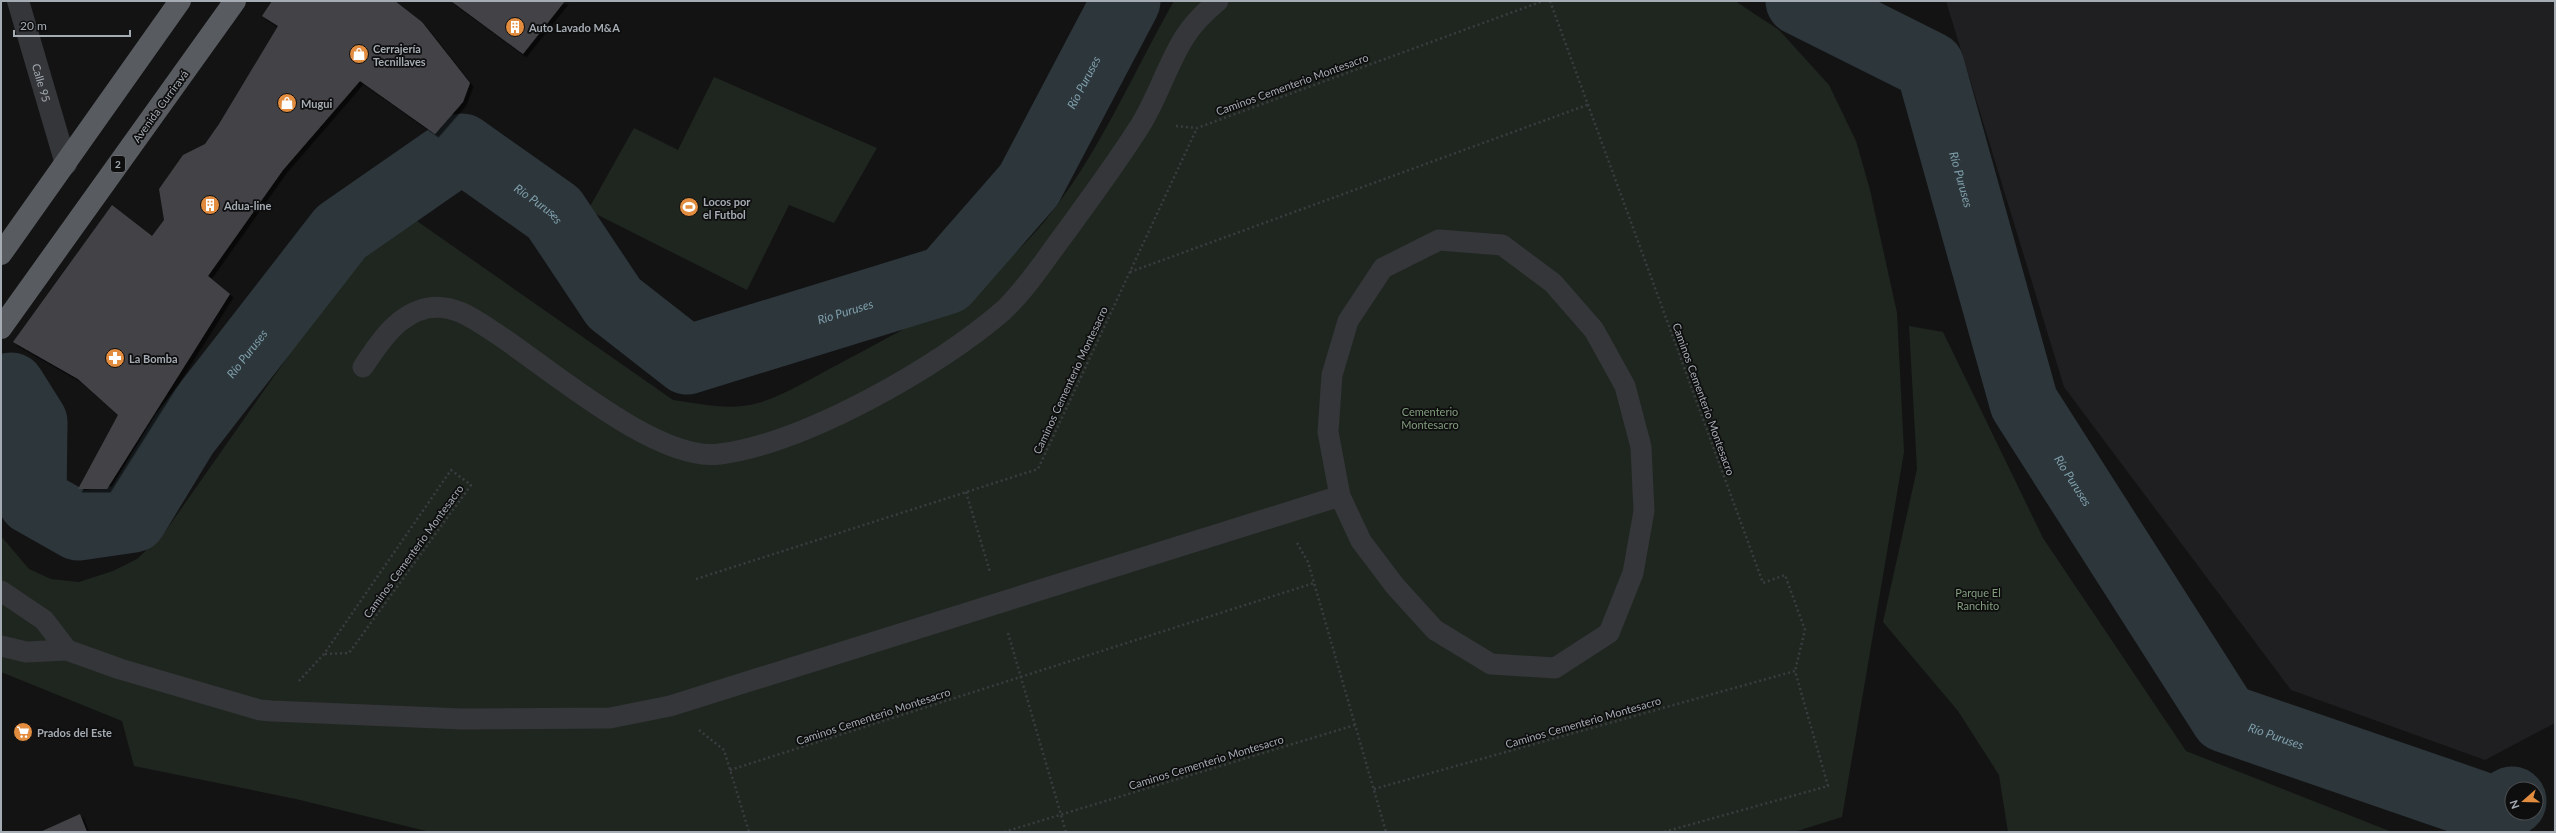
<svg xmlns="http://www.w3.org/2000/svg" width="2556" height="833" font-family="Lato,sans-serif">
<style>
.built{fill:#1f1f21}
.green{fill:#1f261f}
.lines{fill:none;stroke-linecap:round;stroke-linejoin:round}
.river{stroke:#2d373b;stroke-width:69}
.building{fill:#424347;filter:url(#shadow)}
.path{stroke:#3a3d40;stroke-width:2.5;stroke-dasharray:2 3;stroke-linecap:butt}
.service{stroke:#343639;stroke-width:21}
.minor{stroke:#343639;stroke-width:22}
.trunk{stroke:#585c60;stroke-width:22}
.labels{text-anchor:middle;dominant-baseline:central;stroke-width:3.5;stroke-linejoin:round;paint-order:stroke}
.shield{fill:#0e0e0f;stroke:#787d82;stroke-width:1}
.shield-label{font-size:10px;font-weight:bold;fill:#a5acb3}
.poi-label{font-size:11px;font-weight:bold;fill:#a5acb3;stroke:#0e0e0f;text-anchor:start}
.street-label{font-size:11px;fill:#a5acb3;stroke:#0e0e0f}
.park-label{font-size:11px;fill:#829d7e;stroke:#0e0e0f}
.water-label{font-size:12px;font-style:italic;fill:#7f9fac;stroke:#0e0e0f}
</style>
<defs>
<filter id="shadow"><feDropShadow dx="3.5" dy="3.5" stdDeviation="0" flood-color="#0009"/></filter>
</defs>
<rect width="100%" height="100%" fill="#131314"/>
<!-- built -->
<path class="built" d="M1946,1H2555V723L2485,760L2291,690L2064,387Z"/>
<!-- green -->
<path class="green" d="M1174,1H1735L1779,30L1829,85L1856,141L1870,190L1897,313L1904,452L1842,817L1794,832H430L296,799L134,766L122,721L1,672V536L29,569L51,579L79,582L113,571L137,559L162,536L394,205L673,400C701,404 731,411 758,403C786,395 813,377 839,364C909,326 992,286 1044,222C1098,156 1132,75 1174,1Z
M714,77L877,148L834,223L789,205L747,290L588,210L634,128L678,150Z
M1909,326L1943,332L2043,538L2186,751L2392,832H2008L1999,775L1958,711L1883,622L1917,469Z"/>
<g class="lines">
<!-- river -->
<g class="river">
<path id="s1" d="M1800,1L1930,66L2024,403L2225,718L2495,811L2512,801"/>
<path id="s2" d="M11,387L33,422L32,500L78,526L133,518L184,434L341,232L462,148L554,213L614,303L687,360L946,280L1029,185L1126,1"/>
</g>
</g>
<!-- building -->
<path class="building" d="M272,1H395L422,22L470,83L463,102L435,134L360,81L283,170L208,276L230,294L107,489H78L118,415L78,379L13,342L112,205L152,236L164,220L159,189L183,155L205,144L219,124L278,26L262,16Z
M451,1H565L523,54Z
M80,814L87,832H40Z"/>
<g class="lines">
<!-- path -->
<path class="path" d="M1550,1L1763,583L1785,575L1805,630L1795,671
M1176,126L1197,128L1543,1
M1130,272L1587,105
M966,492L990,572
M1297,543L1308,562L1386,832
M696,579L1038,469L1197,128
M1008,633L1066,832
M299,681L324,654L451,470L471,485L349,653L324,654
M699,730L724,750L749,832
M730,770L1314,583
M1374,789L1795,671L1828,786L1664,832
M1004,832L1355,725"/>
<!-- service -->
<path class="service" d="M1439,240L1502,245L1553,283L1594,330L1625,386L1641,447L1644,511L1633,573L1609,633L1555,668L1491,664L1435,630L1395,586L1361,541L1340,496L1328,432L1332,375L1348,321L1383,268Z
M363,367C379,343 397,314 428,308C456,303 478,322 500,336C551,370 659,463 720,454C805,443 939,367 1004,310C1024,291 1041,266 1057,244C1085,206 1113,168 1138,129C1157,100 1166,67 1184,38C1192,25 1206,11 1218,1
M1,591L44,620L67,650
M1,646L26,652L67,650L120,669L260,710L272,711L462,719L610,718L670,706L1340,496"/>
<!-- minor -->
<path class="minor" id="s3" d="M18,1L66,164"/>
<!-- trunk -->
<path class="trunk" d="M1,254L180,1
M1,328L235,1"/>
</g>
<!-- icons -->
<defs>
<symbol id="building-disc" viewBox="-11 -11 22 22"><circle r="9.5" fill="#e18c3e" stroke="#0e0e0f"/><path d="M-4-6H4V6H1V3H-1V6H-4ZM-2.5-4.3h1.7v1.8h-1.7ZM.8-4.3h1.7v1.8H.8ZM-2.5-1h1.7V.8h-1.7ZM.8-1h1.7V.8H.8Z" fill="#fff"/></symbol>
<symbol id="shop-disc" viewBox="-11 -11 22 22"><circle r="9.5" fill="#e18c3e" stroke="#0e0e0f"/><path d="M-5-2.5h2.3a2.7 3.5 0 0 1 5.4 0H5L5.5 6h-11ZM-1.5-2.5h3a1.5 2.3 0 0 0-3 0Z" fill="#fff"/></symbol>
<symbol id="stadium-disc" viewBox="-11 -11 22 22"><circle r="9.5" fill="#e18c3e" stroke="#0e0e0f"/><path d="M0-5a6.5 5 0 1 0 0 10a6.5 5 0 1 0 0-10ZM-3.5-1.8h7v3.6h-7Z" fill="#fff"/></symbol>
<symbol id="pharmacy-disc" viewBox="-11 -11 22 22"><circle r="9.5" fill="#e18c3e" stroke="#0e0e0f"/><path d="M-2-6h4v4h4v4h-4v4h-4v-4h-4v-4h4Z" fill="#fff"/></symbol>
<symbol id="supermarket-disc" viewBox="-11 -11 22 22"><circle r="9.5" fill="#e18c3e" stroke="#0e0e0f"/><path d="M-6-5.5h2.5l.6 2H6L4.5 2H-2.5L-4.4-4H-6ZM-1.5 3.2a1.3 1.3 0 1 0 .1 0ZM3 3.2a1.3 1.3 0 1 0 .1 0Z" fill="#fff"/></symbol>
</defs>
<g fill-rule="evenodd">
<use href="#building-disc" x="504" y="16" width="22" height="22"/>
<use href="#shop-disc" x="348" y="43" width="22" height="22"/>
<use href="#shop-disc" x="276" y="92" width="22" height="22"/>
<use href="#building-disc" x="199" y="194" width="22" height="22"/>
<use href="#stadium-disc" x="678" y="196" width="22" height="22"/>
<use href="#pharmacy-disc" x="104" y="347" width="22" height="22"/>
<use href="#supermarket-disc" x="12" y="721" width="22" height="22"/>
</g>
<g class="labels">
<!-- shield labels -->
<rect class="shield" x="111" y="156" width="14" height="16" rx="3"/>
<g class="shield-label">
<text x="118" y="164">2</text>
</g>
<!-- poi labels -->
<g class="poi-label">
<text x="529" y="27">Auto Lavado M&amp;A</text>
<text x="373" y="48">Cerrajería<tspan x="373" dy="13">Tecnillaves</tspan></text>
<text x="301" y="103">Mugui</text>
<text x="703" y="201">Locos por<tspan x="703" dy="13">el Futbol</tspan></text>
<text x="224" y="205">Adua-line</text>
<text x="129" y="358">La Bomba</text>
<text x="37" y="732">Prados del Este</text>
</g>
<!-- street labels -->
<g class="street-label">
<text stroke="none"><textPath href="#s3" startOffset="85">Calle 95</textPath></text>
<text transform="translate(1292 84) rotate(-20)">Caminos Cementerio Montesacro</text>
<text transform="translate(160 106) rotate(-54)">Avenida Curriravá</text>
<text transform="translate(1070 380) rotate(-65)">Caminos Cementerio Montesacro</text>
<text transform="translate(1704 399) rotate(70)">Caminos Cementerio Montesacro</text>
<text transform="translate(413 551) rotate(-54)">Caminos Cementerio Montesacro</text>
<text transform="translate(873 716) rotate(-18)">Caminos Cementerio Montesacro</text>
<text transform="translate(1583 722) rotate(-16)">Caminos Cementerio Montesacro</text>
<text transform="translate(1206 762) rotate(-17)">Caminos Cementerio Montesacro</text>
</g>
<!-- park labels -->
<g class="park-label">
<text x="1430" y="411">Cementerio<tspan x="1430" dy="13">Montesacro</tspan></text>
<text x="1978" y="592">Parque El<tspan x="1978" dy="13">Ranchito</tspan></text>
</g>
<!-- water labels -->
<g class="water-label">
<text stroke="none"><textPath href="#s2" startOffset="1556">Río Puruses</textPath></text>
<text stroke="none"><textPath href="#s1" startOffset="263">Río Puruses</textPath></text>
<text stroke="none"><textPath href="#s2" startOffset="824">Río Puruses</textPath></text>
<text stroke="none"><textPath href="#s2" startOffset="1208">Río Puruses</textPath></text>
<text stroke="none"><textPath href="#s2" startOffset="428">Río Puruses</textPath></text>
<text stroke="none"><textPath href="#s1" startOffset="587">Río Puruses</textPath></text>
<text stroke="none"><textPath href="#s1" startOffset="923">Río Puruses</textPath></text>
</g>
</g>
<!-- border -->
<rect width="2556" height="833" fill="none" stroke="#a5acb3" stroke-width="4"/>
<!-- north arrow -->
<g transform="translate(2524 801) rotate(250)"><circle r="19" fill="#0e0e0f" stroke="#4a4d51"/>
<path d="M0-3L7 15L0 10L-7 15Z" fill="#e18c3e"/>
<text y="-6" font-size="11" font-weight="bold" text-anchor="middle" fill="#a5acb3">N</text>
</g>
<!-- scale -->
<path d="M14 30v6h116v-6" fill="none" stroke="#a5acb3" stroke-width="2"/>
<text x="20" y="30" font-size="12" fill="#a5acb3" stroke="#0e0e0f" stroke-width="3" paint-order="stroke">20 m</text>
</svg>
